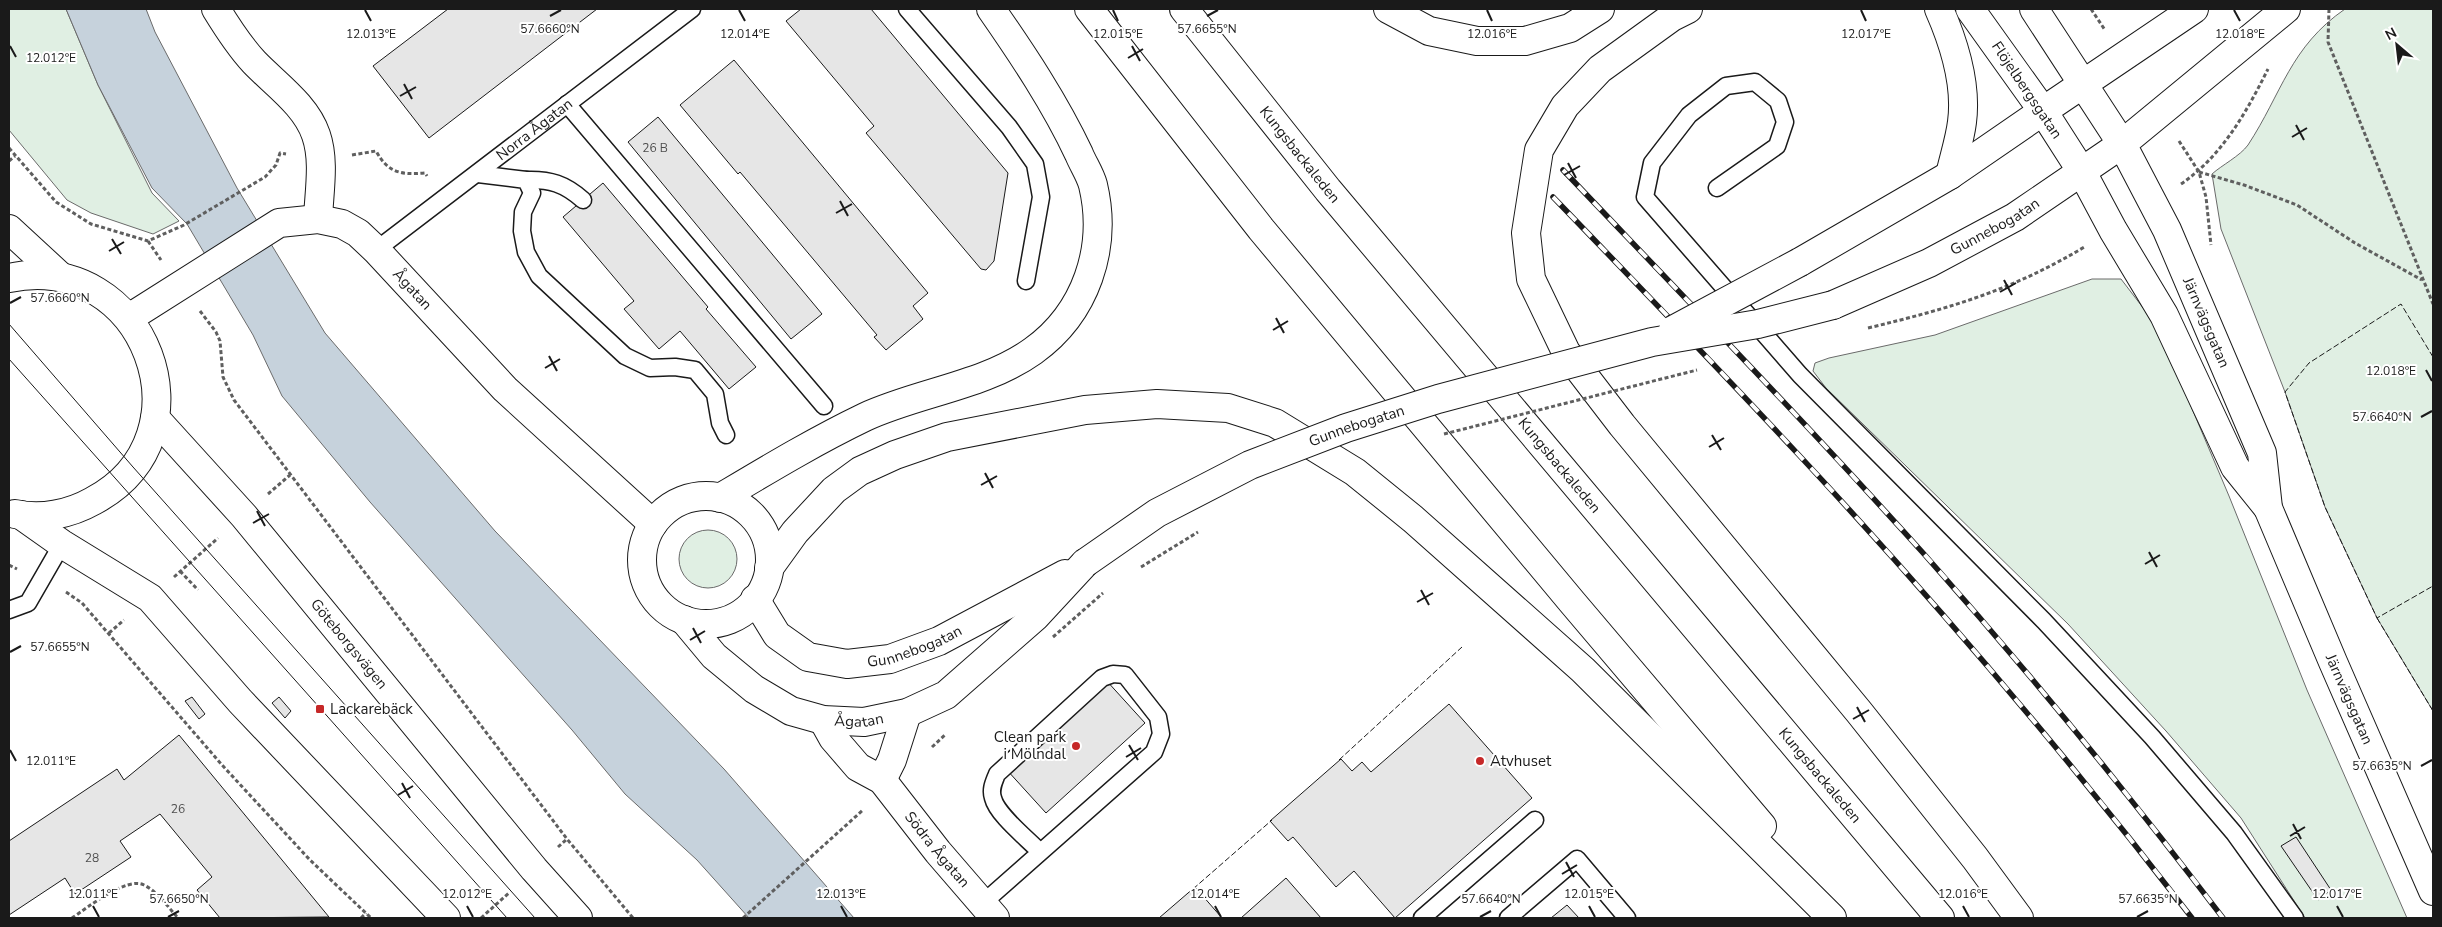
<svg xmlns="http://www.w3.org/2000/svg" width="2442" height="927" font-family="'Nunito Sans',sans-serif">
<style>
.green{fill:#e0efe3;stroke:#6a6a6a}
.water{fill:#c6d2dc;stroke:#6a6a6a}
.building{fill:#e6e6e6;stroke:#1a1a1a}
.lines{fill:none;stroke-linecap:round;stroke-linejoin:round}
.service-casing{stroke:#1a1a1a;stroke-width:19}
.minor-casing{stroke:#1a1a1a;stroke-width:30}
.tertiary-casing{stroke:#1a1a1a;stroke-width:30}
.secondary-casing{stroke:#1a1a1a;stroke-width:30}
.motorway-casing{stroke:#1a1a1a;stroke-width:30}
.path{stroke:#5f5f5f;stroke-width:3;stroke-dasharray:4 2.5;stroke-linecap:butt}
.service{stroke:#fff;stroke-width:16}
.minor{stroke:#fff;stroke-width:28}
.tertiary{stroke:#fff;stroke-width:28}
.secondary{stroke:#fff;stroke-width:28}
.motorway{stroke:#fff;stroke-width:28}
.tram{stroke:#1a1a1a;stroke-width:1}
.rail-casing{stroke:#1a1a1a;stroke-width:5.5}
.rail{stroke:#fff;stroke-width:4;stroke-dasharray:11;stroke-linecap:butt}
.secondary-bridge-casing{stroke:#1a1a1a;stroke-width:30;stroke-linecap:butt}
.path-bridge{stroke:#5f5f5f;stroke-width:3;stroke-dasharray:4 2.5;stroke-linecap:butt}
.secondary-bridge{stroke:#fff;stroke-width:28}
.fence{stroke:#1a1a1a;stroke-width:1;stroke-dasharray:6 2.5;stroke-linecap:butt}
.ticks{fill:none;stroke:#1a1a1a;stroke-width:2}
.poi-dot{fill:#c62828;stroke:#fff;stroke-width:2}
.labels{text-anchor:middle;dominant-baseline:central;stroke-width:4;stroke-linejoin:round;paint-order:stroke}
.number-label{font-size:12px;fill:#4d4d4d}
.street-label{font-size:15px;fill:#1a1a1a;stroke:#fff}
.poi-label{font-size:15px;fill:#1a1a1a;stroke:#fff;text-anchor:start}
.ticks-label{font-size:12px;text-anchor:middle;fill:#1a1a1a;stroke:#fff;stroke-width:4;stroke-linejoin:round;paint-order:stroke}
</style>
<rect width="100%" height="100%" fill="#fff"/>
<!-- green -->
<path class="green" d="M9,9H66L98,85L152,193L179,221L153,234L91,213L67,200L9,130Z
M2345,9H2433V711L2377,618L2325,507L2285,392L2221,229L2212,174C2222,165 2240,156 2248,145C2282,93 2290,47 2345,9Z
M2092,279H2121L2157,326L2229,496L2307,690L2407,918H2305L2241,818L2166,731L2068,624L1826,388L1813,371L1815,363L1829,358L1935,335Z
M679 559a29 29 0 1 1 58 0a29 29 0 1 1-58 0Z"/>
<!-- water -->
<path class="water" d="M66,9H146L155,32L237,188L325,333L495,531L724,769L854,918H749L697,860L625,794L572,730L370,502L282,396L253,335L187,224L152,188L98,85Z"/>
<!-- building -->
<path class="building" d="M448,9H597L429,138L373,66Z
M801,9H871L1008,173L994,261L986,270L981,269L866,133L874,126L786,21Z
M734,60L928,293L913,306L923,319L886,350L874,337L877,335L740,172L738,174L680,105Z
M658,117L822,314L791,339L628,142Z
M603,183L708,307L706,309L756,367L729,389L680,331L659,349L624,309L634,301L563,217Z
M1105,679L1145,723L1046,813L1006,769Z
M192,697L205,714L199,719L185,701Z
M279,697L291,711L285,718L272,703Z
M1449,704L1532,798L1395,918L1354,871L1336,887L1293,837L1288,841L1270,821L1341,759L1352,771L1362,762L1371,772Z
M179,735L329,917L220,918L197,890L212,877L160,814L120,841L131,857L75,894L65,878L9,915V841L117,769L124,780Z
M2296,837L2331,890L2318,900L2281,846Z
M1286,878L1321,918H1241Z
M1195,887L1222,918H1159Z
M1567,905L1579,918H1551Z"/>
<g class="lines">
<defs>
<g id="service">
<path d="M907,9L1009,127L1035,164L1041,197L1026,281"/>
<path d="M567,104L824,406"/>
<path d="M478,174L526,180L532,193L523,212L522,231L526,252L539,276L625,356L650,368L675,367L695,370L715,394L720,423L726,435"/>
<path d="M526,180C550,179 565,184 583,200"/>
<path d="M1717,188L1777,146L1785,122L1778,101L1755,82L1726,86L1689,115L1652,163L1645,197L1800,375L2044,621L2152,737L2234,833L2295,918"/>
<path id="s1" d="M376,250L692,9"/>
<path d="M9,610L28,603L62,544"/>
<path d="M983,903L1154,752L1161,734L1158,717L1125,675L1113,674L1102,678L997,774C994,782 990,789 993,798C997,815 1028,839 1040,852"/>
<path d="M1422,918L1535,820"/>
<path d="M1508,918L1577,859L1627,918"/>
</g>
<g id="minor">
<path d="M216,9C227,27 240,47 254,62C275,84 306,105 316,135C325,161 319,192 318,219"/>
<path id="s2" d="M823,720L833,738L858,767L882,780L938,852L995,918"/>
<path d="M882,780L892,760L907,713"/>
</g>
<g id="tertiary">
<path d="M2194,9L2043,111L2082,172L2113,230L2164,315L2235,467L2268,508"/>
<path id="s3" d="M2286,9L2122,144L2167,230L2262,453L2268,508L2333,662L2433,891"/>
</g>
<g id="secondary">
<path d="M1939,9C1954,43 1967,84 1962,122C1960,139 1954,157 1950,175"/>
<path d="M9,229L61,277"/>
<path d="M1800,262L1950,175L2043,111L1970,9"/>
<path d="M9,278C145,249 216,436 93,501C70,514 41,520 15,514"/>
<path id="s4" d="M1833,305L1929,263L2015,217L2122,144L2034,9"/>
<path id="s5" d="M129,318L279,223L318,219L342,224L358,233L376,250L505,389L653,524"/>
<path id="s6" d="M155,418L244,516L534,869L578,918"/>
<circle cx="706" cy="560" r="64"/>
<path d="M21,515L62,544L150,598L240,701L446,918"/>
<path id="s7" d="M755,599L777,635L808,657L847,664L890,659L939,641L1065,574"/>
<path id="s8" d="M684,620L714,656L754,689L791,711L823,720L864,722L907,713L946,695L1035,617L1085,563"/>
</g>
<g id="motorway">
<path d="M1089,9L1261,229L1572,602L1762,826"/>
<path id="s9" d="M1184,9L1328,190L1940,918"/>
<path d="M1388,9L1429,31L1477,41H1525L1570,28L1600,9"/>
<path d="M1688,9L1672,17L1600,69L1565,106L1539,150L1526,233L1531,279L1566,352L1622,425L1859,712L1975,858L2019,918"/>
<path d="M720,498C767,470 815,441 865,417C919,392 984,386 1033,351C1086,313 1108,248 1093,185C1090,174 1083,164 1079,154C1055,103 1023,55 991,9"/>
<path d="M769,568L795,532L834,490L860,471L895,455L947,437L1085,410L1157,404L1228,408L1275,423L1355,472L1413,519L1583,670L1832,918"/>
</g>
</defs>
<!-- service casing -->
<use href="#service" class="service-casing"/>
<!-- minor casing -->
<use href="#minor" class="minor-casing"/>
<!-- tertiary casing -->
<use href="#tertiary" class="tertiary-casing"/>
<!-- secondary casing -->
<use href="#secondary" class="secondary-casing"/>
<!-- motorway casing -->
<use href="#motorway" class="motorway-casing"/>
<!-- path -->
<path class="path" d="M2091,9L2105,30
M2329,9L2328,42L2433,304
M2179,141L2199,172L2206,197L2211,245
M9,148L56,202L91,224L148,241L184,225L265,177L276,165L280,153L286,154
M352,155L376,151C388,173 401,175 425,173L427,176
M9,161L15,156
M2199,172L2244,185L2297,205L2355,243L2422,280
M2181,184C2222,156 2246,113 2268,69
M148,241L161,260
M200,311L216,332L220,341L223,377L234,400L567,839L633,918
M1868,328C1951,308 2013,290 2086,246
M268,494L290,475
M9,565L17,569
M180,571L198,590
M174,577L218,538
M66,592L82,603L222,765L310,860L371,918
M109,633L124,620
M932,747L946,734
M558,847L567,839
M72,918C87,908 127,876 144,885C158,892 168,907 178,918
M361,918L366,913
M481,918L510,892
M743,918L863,810"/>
<!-- service -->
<use href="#service" class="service"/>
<!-- minor -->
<use href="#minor" class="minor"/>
<!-- tertiary -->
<use href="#tertiary" class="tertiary"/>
<!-- secondary -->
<use href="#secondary" class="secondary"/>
<!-- motorway -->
<use href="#motorway" class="motorway"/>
<!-- tram -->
<path class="tram" d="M9,324L133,467L535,918
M9,359L507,918"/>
<defs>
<path id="rail" d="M1563,170C1684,297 1806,423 1924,554C2028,671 2128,793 2223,918
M1553,197C1635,282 1717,367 1797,453C1936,602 2068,757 2192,918"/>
</defs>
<!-- rail casing -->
<use href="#rail" class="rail-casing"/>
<!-- rail -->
<use href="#rail" class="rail"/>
<defs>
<g id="secondary-bridge">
<path d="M1673,330L1800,262"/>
<path id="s10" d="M1085,563L1157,513L1250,465L1346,428L1438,399L1652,342L1758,324L1833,305"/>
</g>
</defs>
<!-- secondary-bridge casing -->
<use href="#secondary-bridge" class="secondary-bridge-casing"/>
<!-- path-bridge -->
<path class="path-bridge" d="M1444,434L1697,370
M1141,567L1198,532
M1053,637L1103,593"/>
<!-- secondary-bridge -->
<use href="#secondary-bridge" class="secondary-bridge"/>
<!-- fence -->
<path class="fence" d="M2433,357L2401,304L2309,363L2285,392L2325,507L2377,618L2433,586
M2377,618L2433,711
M1339,760L1462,647
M1193,889L1272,820"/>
</g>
<!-- ticks -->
<path class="ticks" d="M365,10L371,21M739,10L745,21M1113,10L1118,21M1487,10L1492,21M1861,10L1866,21M2234,10L2240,21M550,16L561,10M1207,16L1218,10M10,46L16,57M1132,46L1140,61M1128,58L1143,49M404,84L412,99M400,96L416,87M2296,125L2304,140M2292,137L2307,128M1568,163L1576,178M1564,175L1580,166M840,201L848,216M836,213L852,204M112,239L121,254M109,251L124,242M2004,280L2012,295M2000,292L2016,283M10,303L21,297M1276,318L1284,333M1273,330L1288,321M549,356L557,371M545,368L560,359M2426,370L2432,381M2421,417L2432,411M1712,435L1721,450M1709,447L1724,438M985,473L993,488M981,485L997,476M257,511L265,526M253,523L269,514M2149,552L2157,567M2145,564L2160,555M1421,590L1429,605M1417,602L1433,593M693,628L701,643M690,640L705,631M10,652L21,646M1857,707L1865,722M1853,719L1869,710M1129,745L1138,760M10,750L16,761M1126,757L1141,748M2421,766L2432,760M402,783L410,798M398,795L413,786M2293,824L2301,839M2290,836L2305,827M1566,862L1574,877M1562,874L1577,865M93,906L99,917M467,906L473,917M841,906L847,917M1215,906L1221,917M1589,906L1595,917M1963,906L1969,917M2337,906L2343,917M168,917L179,911M1480,917L1491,911M2137,917L2148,911"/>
<!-- markers -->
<g class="poi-dot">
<rect x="315" y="704" width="10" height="10" rx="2.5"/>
<circle cx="1076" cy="746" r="5"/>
<circle cx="1480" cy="761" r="5"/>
</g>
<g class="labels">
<!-- number labels -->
<g class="number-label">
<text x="655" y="148">26 B</text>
<text x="178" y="809">26</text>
<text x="92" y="858">28</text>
</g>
<!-- street labels -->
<g class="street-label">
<text transform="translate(2027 90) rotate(56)">Flöjelbergsgatan</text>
<text stroke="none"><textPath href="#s1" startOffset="199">Norra Ågatan</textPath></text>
<text stroke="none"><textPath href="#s9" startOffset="186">Kungsbackaleden</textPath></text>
<text stroke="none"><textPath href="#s4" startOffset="180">Gunnebogatan</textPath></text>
<text stroke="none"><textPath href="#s5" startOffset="338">Ågatan</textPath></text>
<text stroke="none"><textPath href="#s3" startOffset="410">Järnvägsgatan</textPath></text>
<text stroke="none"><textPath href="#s10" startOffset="306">Gunnebogatan</textPath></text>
<text stroke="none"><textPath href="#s9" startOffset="591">Kungsbackaleden</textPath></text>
<text stroke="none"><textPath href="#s6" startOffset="298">Göteborgsvägen</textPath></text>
<text stroke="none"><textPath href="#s7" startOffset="190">Gunnebogatan</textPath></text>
<text stroke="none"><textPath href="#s3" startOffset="815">Järnvägsgatan</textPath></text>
<text stroke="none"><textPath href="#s8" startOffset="211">Ågatan</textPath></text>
<text stroke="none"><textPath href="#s9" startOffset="996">Kungsbackaleden</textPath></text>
<text stroke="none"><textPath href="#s2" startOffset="175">Södra Ågatan</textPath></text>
</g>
<!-- poi labels -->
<g class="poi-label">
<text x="330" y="709">Lackarebäck</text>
<text x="1066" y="737" text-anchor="end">Clean park<tspan x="1066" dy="17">i Mölndal</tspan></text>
<text x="1490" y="761">Atvhuset</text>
</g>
</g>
<g class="ticks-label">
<text x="550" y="33">57.6660°N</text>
<text x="1207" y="33">57.6655°N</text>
<text x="371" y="38">12.013°E</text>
<text x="745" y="38">12.014°E</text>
<text x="1118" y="38">12.015°E</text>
<text x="1492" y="38">12.016°E</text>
<text x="2240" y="38">12.018°E</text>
<text x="1866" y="38">12.017°E</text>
<text x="51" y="62">12.012°E</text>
<text x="60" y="302">57.6660°N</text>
<text x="2391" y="375">12.018°E</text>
<text x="2382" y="421">57.6640°N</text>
<text x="60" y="651">57.6655°N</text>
<text x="51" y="765">12.011°E</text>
<text x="2382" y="770">57.6635°N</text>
<text x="93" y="898">12.011°E</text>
<text x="467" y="898">12.012°E</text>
<text x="841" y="898">12.013°E</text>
<text x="1215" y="898">12.014°E</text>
<text x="1589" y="898">12.015°E</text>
<text x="1963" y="898">12.016°E</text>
<text x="2337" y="898">12.017°E</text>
<text x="179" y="903">57.6650°N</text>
<text x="1491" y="903">57.6640°N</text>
<text x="2148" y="903">57.6635°N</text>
</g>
<!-- border -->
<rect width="2442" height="927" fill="none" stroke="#1a1a1a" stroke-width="20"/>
<!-- north arrow -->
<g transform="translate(2397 45) rotate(332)" stroke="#ffffff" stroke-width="4" paint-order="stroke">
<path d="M0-4L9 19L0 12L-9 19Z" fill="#1a1a1a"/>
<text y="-8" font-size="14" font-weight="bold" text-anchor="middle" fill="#1a1a1a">N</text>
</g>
</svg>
